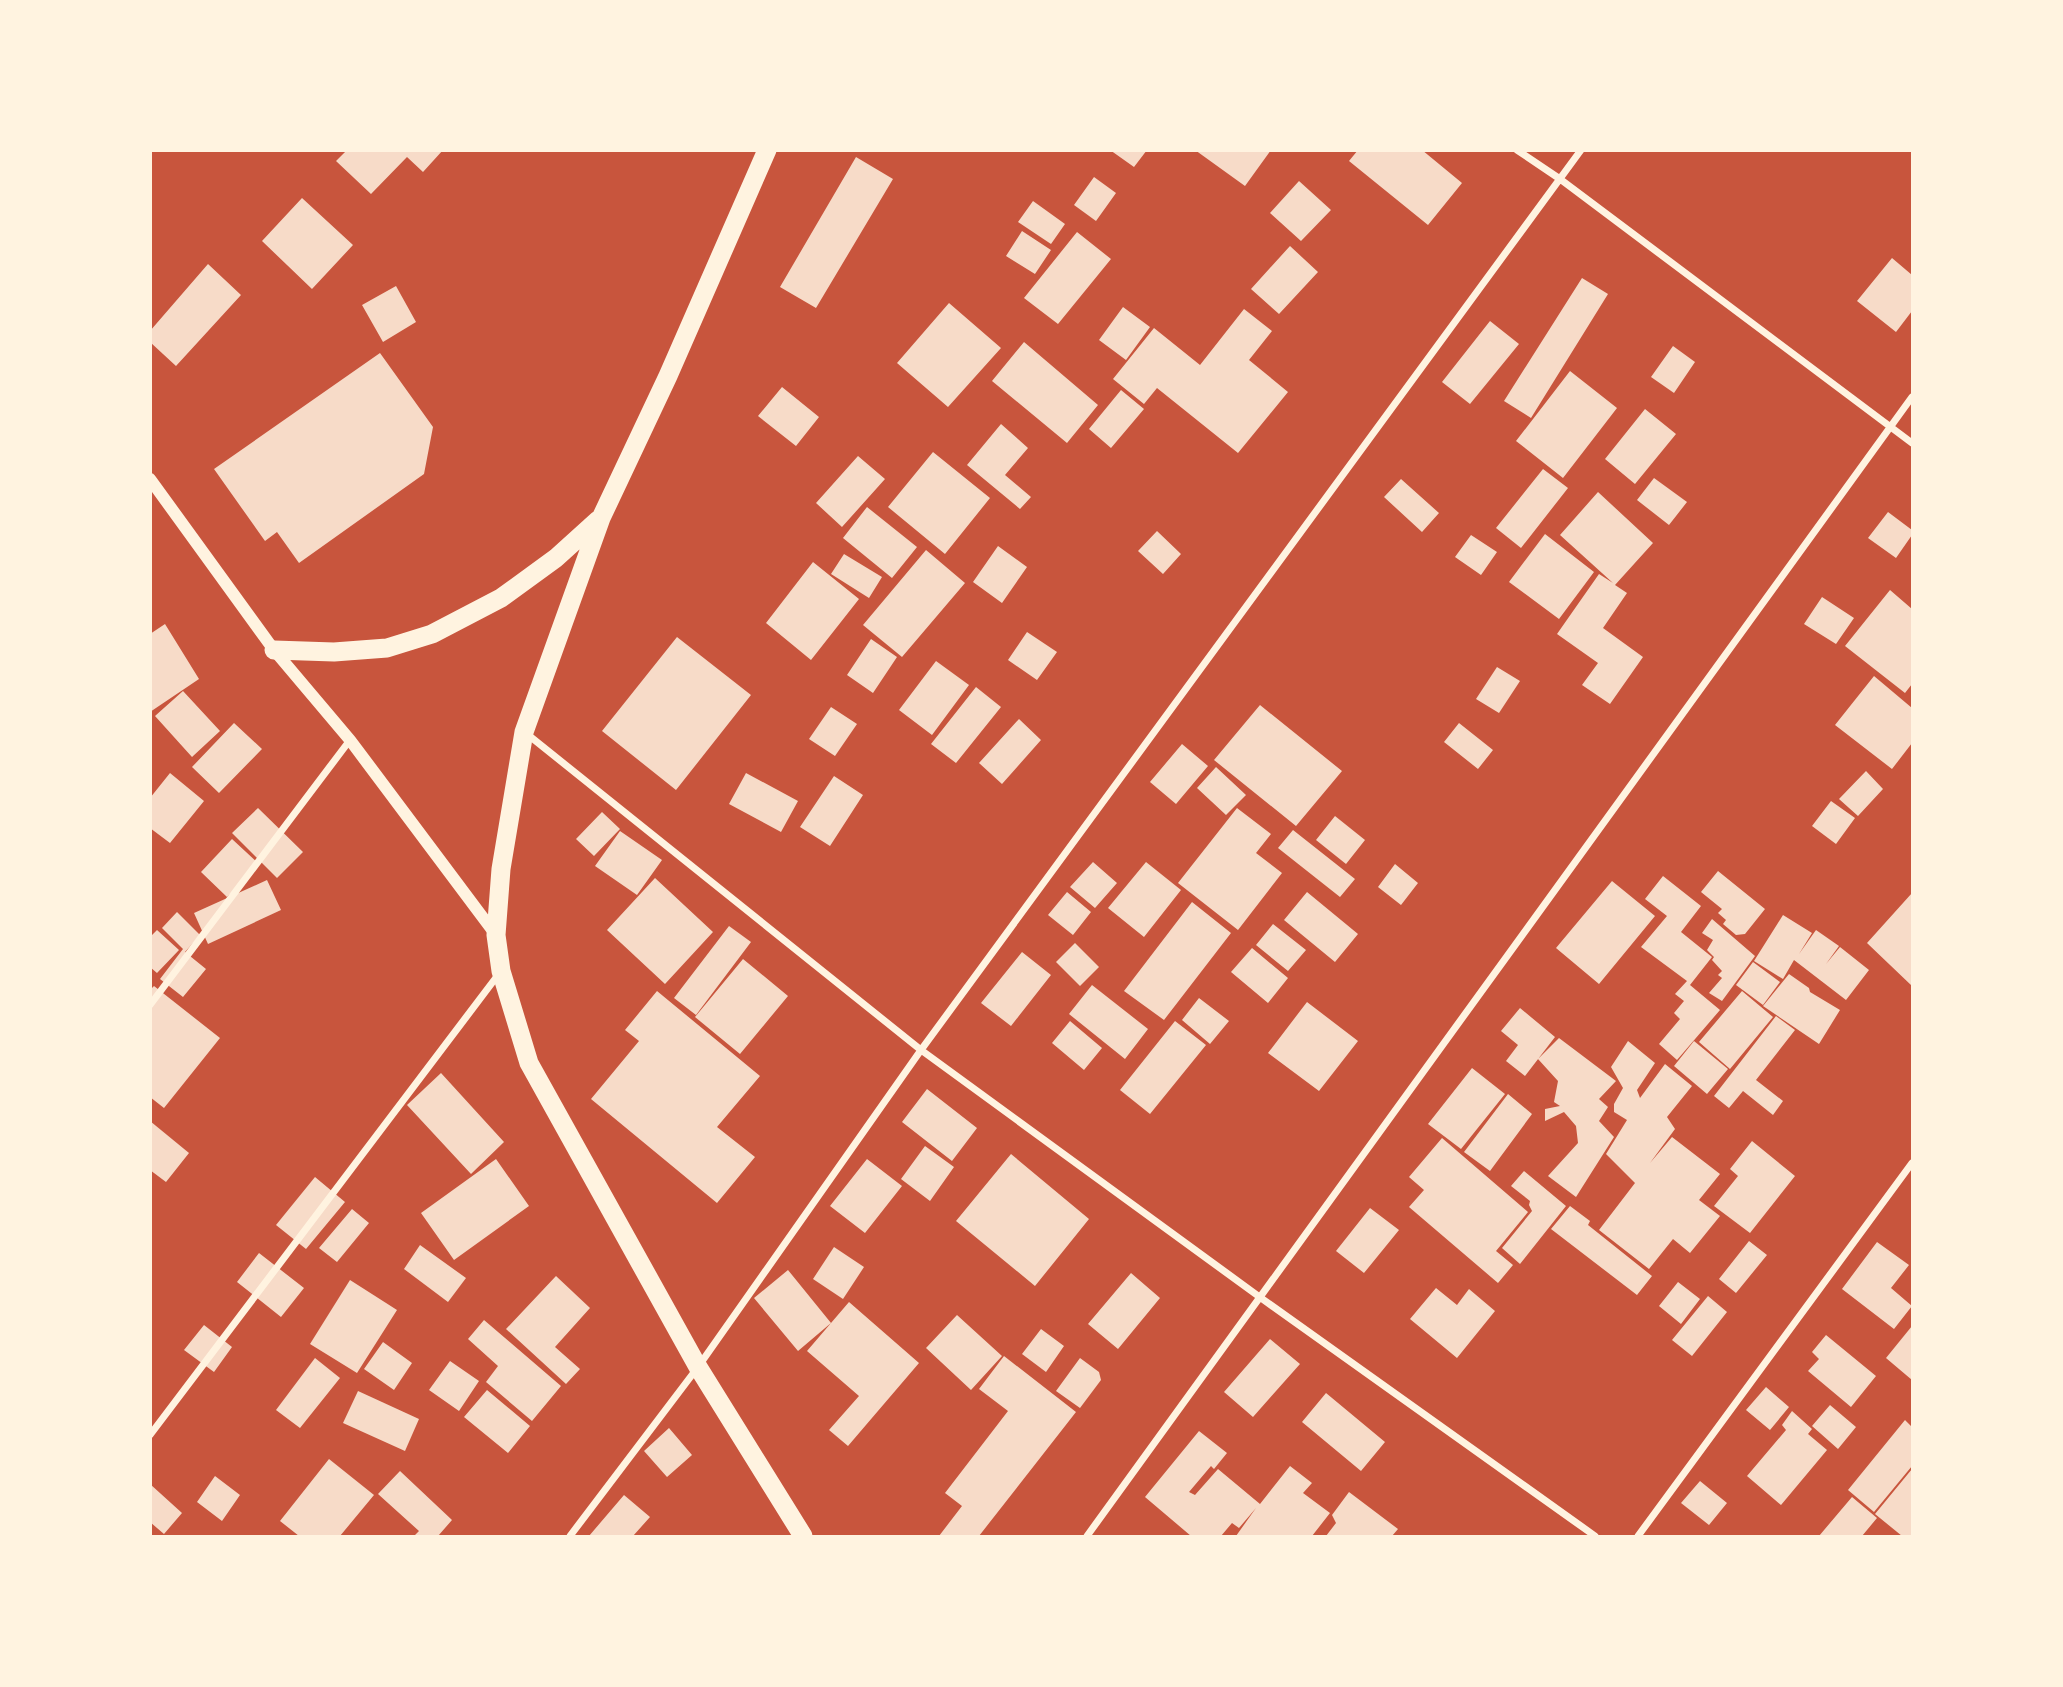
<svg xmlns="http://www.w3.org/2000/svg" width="2063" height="1687" font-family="'PT Serif',serif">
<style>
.building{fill:#f7dbc8}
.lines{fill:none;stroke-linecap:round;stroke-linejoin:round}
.minor{stroke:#fff3e0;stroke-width:7}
.tertiary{stroke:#fff3e0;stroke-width:12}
.trunk{stroke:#fff3e0;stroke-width:19}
</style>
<rect width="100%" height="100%" fill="#c8553d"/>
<!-- building -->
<path class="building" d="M347,150H443L423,172L407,157L371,194L336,161Z
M1110,150H1147L1134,167Z
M1195,150H1271L1245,186Z
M1358,150H1422L1462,183L1428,225L1349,161Z
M856,157L893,179L816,308L780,287Z
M1094,177L1116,193L1096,221L1074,205Z
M1299,181L1331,210L1301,241L1270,213Z
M302,198L353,245L312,289L262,241Z
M1033,201L1065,224L1051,244L1018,222Z
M1022,231L1051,250L1035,274L1006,256Z
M1077,232L1111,259L1058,324L1024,298Z
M1290,246L1318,272L1279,314L1251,289Z
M1892,258L1912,275V311L1896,332L1857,301Z
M208,264L241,295L176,366L150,342V331Z
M1582,278L1608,294L1531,418L1504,401Z
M396,286L416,322L383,342L362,305Z
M949,303L1001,348L948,407L897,363Z
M1123,307L1150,327L1126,360L1099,340Z
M1244,309L1272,331L1249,360L1288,392L1238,453L1157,388L1144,404L1113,379L1154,328L1200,365Z
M1490,321L1519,344L1470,404L1442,382Z
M1024,342L1098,405L1067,443L992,381Z
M1673,346L1695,362L1674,393L1651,377Z
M380,353L433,427L424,474L299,563L277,532L265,541L214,469Z
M1570,371L1617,408L1563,478L1516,441Z
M782,387L819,417L796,446L758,416Z
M1121,390L1144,409L1111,448L1089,429Z
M1645,409L1676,434L1635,484L1605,459Z
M1001,424L1028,448L1005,475L1031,497L1020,509L967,465Z
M933,452L990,498L945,554L888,507Z
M858,456L885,479L842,527L816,503Z
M1543,469L1568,488L1521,548L1496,528Z
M1654,478L1687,502L1669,525L1637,500Z
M1401,479L1439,513L1422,532L1384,497Z
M1598,492L1653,543L1615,585L1627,593L1603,628L1643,657L1610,704L1582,685L1598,663L1557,634L1599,574L1613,583L1560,535Z
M867,507L917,547L892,578L843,538Z
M1888,512L1912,530V535L1896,558L1868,538Z
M1157,531L1181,554L1163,574L1138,551Z
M1545,534L1594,572L1559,619L1509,582Z
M1471,535L1497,552L1481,575L1455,557Z
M998,546L1027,567L1002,603L973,582Z
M926,550L965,583L902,657L863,625Z
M844,554L882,577L869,598L831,574Z
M813,562L859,599L811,660L766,623Z
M1890,590L1912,609V684L1905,693L1845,646Z
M1822,597L1854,618L1836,644L1804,624Z
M165,624L199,679L150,712V634Z
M1027,632L1057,652L1037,680L1008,660Z
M677,637L751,695L676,790L602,731Z
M871,639L897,657L873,693L847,675Z
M936,661L969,685L932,735L899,710Z
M1497,667L1520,681L1499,713L1476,699Z
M1874,676L1912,708V743L1892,769L1835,725Z
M976,687L1001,707L956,763L931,744Z
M183,691L220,731L192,757L155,716Z
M1260,705L1342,771L1296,826L1214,760Z
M831,707L857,724L835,756L809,739Z
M1019,719L1041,740L1002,784L979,763Z
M234,723L262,749L219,793L192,767Z
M1459,723L1493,750L1478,769L1444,742Z
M1182,744L1208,766L1176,804L1150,782Z
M1216,767L1246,795L1226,815L1197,788Z
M1866,771L1883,789L1858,816L1839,799Z
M170,773L204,801L170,843L150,828V798Z
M746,773L798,801L781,832L729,804Z
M834,776L863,795L830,846L800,827Z
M1831,801L1855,818L1836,844L1812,826Z
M258,808L303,852L277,878L232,833Z
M1237,808L1271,834L1256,853L1282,873L1238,930L1178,883Z
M602,812L620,829L594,856L576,839Z
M1335,816L1365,840L1346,864L1316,840Z
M1293,830L1355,879L1340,897L1278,848Z
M620,831L662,860L637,895L595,866Z
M232,839L259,864L227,897L201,872Z
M1093,862L1117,883L1095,908L1070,887Z
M1146,862L1181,890L1144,937L1108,908Z
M1395,864L1418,883L1401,905L1378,887Z
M1718,871L1765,909L1745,934L1736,935L1723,924L1726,920L1718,913L1722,909L1701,892Z
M1663,876L1701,906L1681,932L1712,957L1690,985L1720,1010L1677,1060L1659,1044L1680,1019L1674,1013L1684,1001L1675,994L1687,981L1641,947L1667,916L1645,899Z
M655,878L713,932L665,984L607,930Z
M267,880L281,910L208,944L194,913Z
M1612,881L1655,916L1599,984L1556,948Z
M1067,892L1091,912L1073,935L1048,915Z
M1307,892L1358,934L1335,962L1284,920Z
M1912,893V986L1867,943Z
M1192,902L1231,933L1164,1020L1124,991Z
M177,912L200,935L185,952L206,969L183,997L160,979L183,949L162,928Z
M1783,915L1812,933L1799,954L1816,930L1839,946L1826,964L1840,947L1869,970L1846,1000L1794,960L1783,979L1754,961Z
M1712,919L1755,956L1722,1001L1709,993L1722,978L1718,975L1722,971L1712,960L1714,957L1707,950L1713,940L1702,933Z
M1273,924L1306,950L1288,971L1256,945Z
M729,926L751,942L696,1015L674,998Z
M157,930L179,950L157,973L150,967V937Z
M1075,943L1099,967L1080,986L1056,962Z
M1252,948L1288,978L1268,1003L1231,972Z
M1022,952L1051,975L1011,1026L981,1003Z
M743,959L788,996L740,1054L695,1017Z
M1753,962L1780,982L1763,1005L1736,985Z
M1789,974L1809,988L1810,992L1840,1010L1819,1044L1763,1006Z
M1092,985L1148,1029L1125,1059L1069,1014Z
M154,986L220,1038L164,1108L150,1097V990Z
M657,991L760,1076L717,1127L755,1157L717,1203L591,1099L639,1041L625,1030Z
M1742,991L1773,1017L1730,1069L1699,1042Z
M1199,998L1229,1021L1210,1044L1182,1020Z
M1307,1002L1358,1041L1319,1091L1268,1053Z
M1520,1008L1555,1037L1525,1076L1506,1061L1518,1045L1501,1031Z
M1776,1016L1795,1030L1756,1080L1783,1101L1773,1115L1743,1091L1729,1108L1714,1096Z
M1070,1021L1102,1048L1084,1070L1052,1043Z
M1175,1021L1206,1045L1150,1114L1120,1090Z
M1559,1038L1616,1081L1599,1099L1608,1107L1599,1121L1614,1137L1576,1197L1548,1176L1578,1143L1576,1126L1564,1112L1545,1121V1109L1560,1106L1554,1102L1558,1081L1538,1059Z
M1628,1041L1655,1063L1637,1090L1640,1098L1665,1064L1692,1086L1667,1117L1675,1129L1650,1163L1672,1137L1720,1174L1699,1200L1720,1216L1690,1253L1673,1239L1649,1269L1599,1230L1635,1183L1606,1154L1627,1120L1614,1112V1104L1623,1088L1611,1067Z
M1694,1041L1728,1069L1707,1094L1674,1066Z
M1472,1068L1505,1094L1461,1149L1428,1124Z
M441,1073L504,1142L471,1174L407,1105Z
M927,1089L977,1128L952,1161L902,1122Z
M1508,1094L1532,1114L1490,1171L1464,1152Z
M150,1121L189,1153L166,1182L150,1170Z
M1442,1138L1528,1212L1496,1251L1513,1265L1498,1283L1409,1207L1424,1190L1409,1177Z
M1752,1141L1795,1176L1750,1233L1714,1206L1738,1176L1730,1169Z
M925,1146L954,1167L930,1201L901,1179Z
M1011,1154L1089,1219L1035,1286L956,1221Z
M496,1159L529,1206L454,1260L421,1213Z
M867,1159L902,1186L865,1233L830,1206Z
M1524,1171L1566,1206L1520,1264L1502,1248L1532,1211L1529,1205L1530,1201L1511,1186Z
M315,1177L345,1202L306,1249L276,1225Z
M1570,1206L1590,1221L1588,1225L1652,1276L1637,1295L1551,1229Z
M1370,1208L1399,1230L1364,1273L1336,1251Z
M352,1209L369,1223L337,1262L319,1248Z
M1749,1241L1767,1255L1736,1293L1719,1279Z
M1877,1242L1909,1265L1891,1288L1912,1306L1894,1329L1842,1289Z
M420,1245L466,1278L448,1302L404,1269Z
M834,1247L864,1267L843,1299L813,1279Z
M259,1253L304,1288L281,1317L237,1282Z
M788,1270L831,1323L798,1351L754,1298Z
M1131,1273L1160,1298L1118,1349L1088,1324Z
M556,1276L590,1308L555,1347L580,1369L566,1384L506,1329Z
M350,1280L397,1310L357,1373L310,1344Z
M1678,1282L1700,1299L1681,1324L1659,1306Z
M1436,1288L1457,1305L1469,1289L1495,1311L1457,1358L1410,1319Z
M1708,1296L1727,1312L1692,1356L1672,1340Z
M849,1302L919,1363L848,1446L829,1430L859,1396L807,1351Z
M957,1315L1002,1356L971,1390L926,1348Z
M484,1320L561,1386L532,1421L486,1382L498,1366L468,1339Z
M204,1325L232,1347L214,1372L184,1350Z
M1912,1326V1380L1886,1358Z
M1041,1329L1064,1346L1046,1372L1022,1354Z
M1826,1335L1876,1376L1851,1407L1808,1371L1819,1359L1812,1352Z
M1270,1339L1300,1364L1253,1417L1224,1392Z
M383,1342L412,1363L394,1390L364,1369Z
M1004,1356L1076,1412L979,1536H939L962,1506L945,1493L1008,1411L979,1389Z
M315,1358L340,1378L300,1428L276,1410Z
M1080,1358L1099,1372L1101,1380L1080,1408L1056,1391Z
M450,1361L479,1381L459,1411L429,1390Z
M1766,1387L1789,1407L1770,1430L1746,1410Z
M487,1390L530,1426L508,1453L464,1417Z
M358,1391L419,1419L405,1451L343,1423Z
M1326,1393L1385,1442L1361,1471L1302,1422Z
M1830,1405L1856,1427L1838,1449L1812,1426Z
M1792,1411L1812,1429L1808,1434L1827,1450L1781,1505L1747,1476L1786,1430L1782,1425Z
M1905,1420L1912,1427V1466L1874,1512L1848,1490Z
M669,1428L692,1455L667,1477L644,1451Z
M1199,1431L1227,1453L1214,1469L1211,1466L1189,1492L1195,1495L1218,1469L1260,1504L1290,1466L1312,1483L1303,1493L1330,1513L1312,1536H1236L1256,1508L1239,1528L1232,1523L1221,1536H1191L1145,1497Z
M329,1459L374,1495L340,1536H299L280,1521Z
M1912,1469V1536H1902L1875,1514Z
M400,1471L452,1520L438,1536H414L419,1531L378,1494Z
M215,1476L240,1495L222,1521L197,1502Z
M1700,1481L1727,1503L1709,1525L1681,1503Z
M150,1484L182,1513L164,1534L150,1522Z
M1349,1492L1398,1529L1392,1536H1326L1336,1523L1332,1515Z
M624,1495L650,1517L633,1536H589Z
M1852,1497L1877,1518L1862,1536H1819Z"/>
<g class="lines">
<!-- minor -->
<path class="minor" d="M1517,150L1560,179L1912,443
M527,734L921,1050L1261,1298L1595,1536
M150,1005L350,740
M150,1435L498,975
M570,1536L698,1367L921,1050L1581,150
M1087,1536L1912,397
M1638,1536L1912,1163"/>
<!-- tertiary -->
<path class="tertiary" d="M150,479L274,650L350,740L496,935"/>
<!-- trunk -->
<path class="trunk" d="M767,150L668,376L601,518L524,732L501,869L496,935L501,971L529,1063L698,1367L803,1536
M274,650L334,652L387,648L432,634L501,598L556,558L598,520"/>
</g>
<!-- border -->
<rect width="2063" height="1687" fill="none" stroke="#fff3e0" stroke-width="304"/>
</svg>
